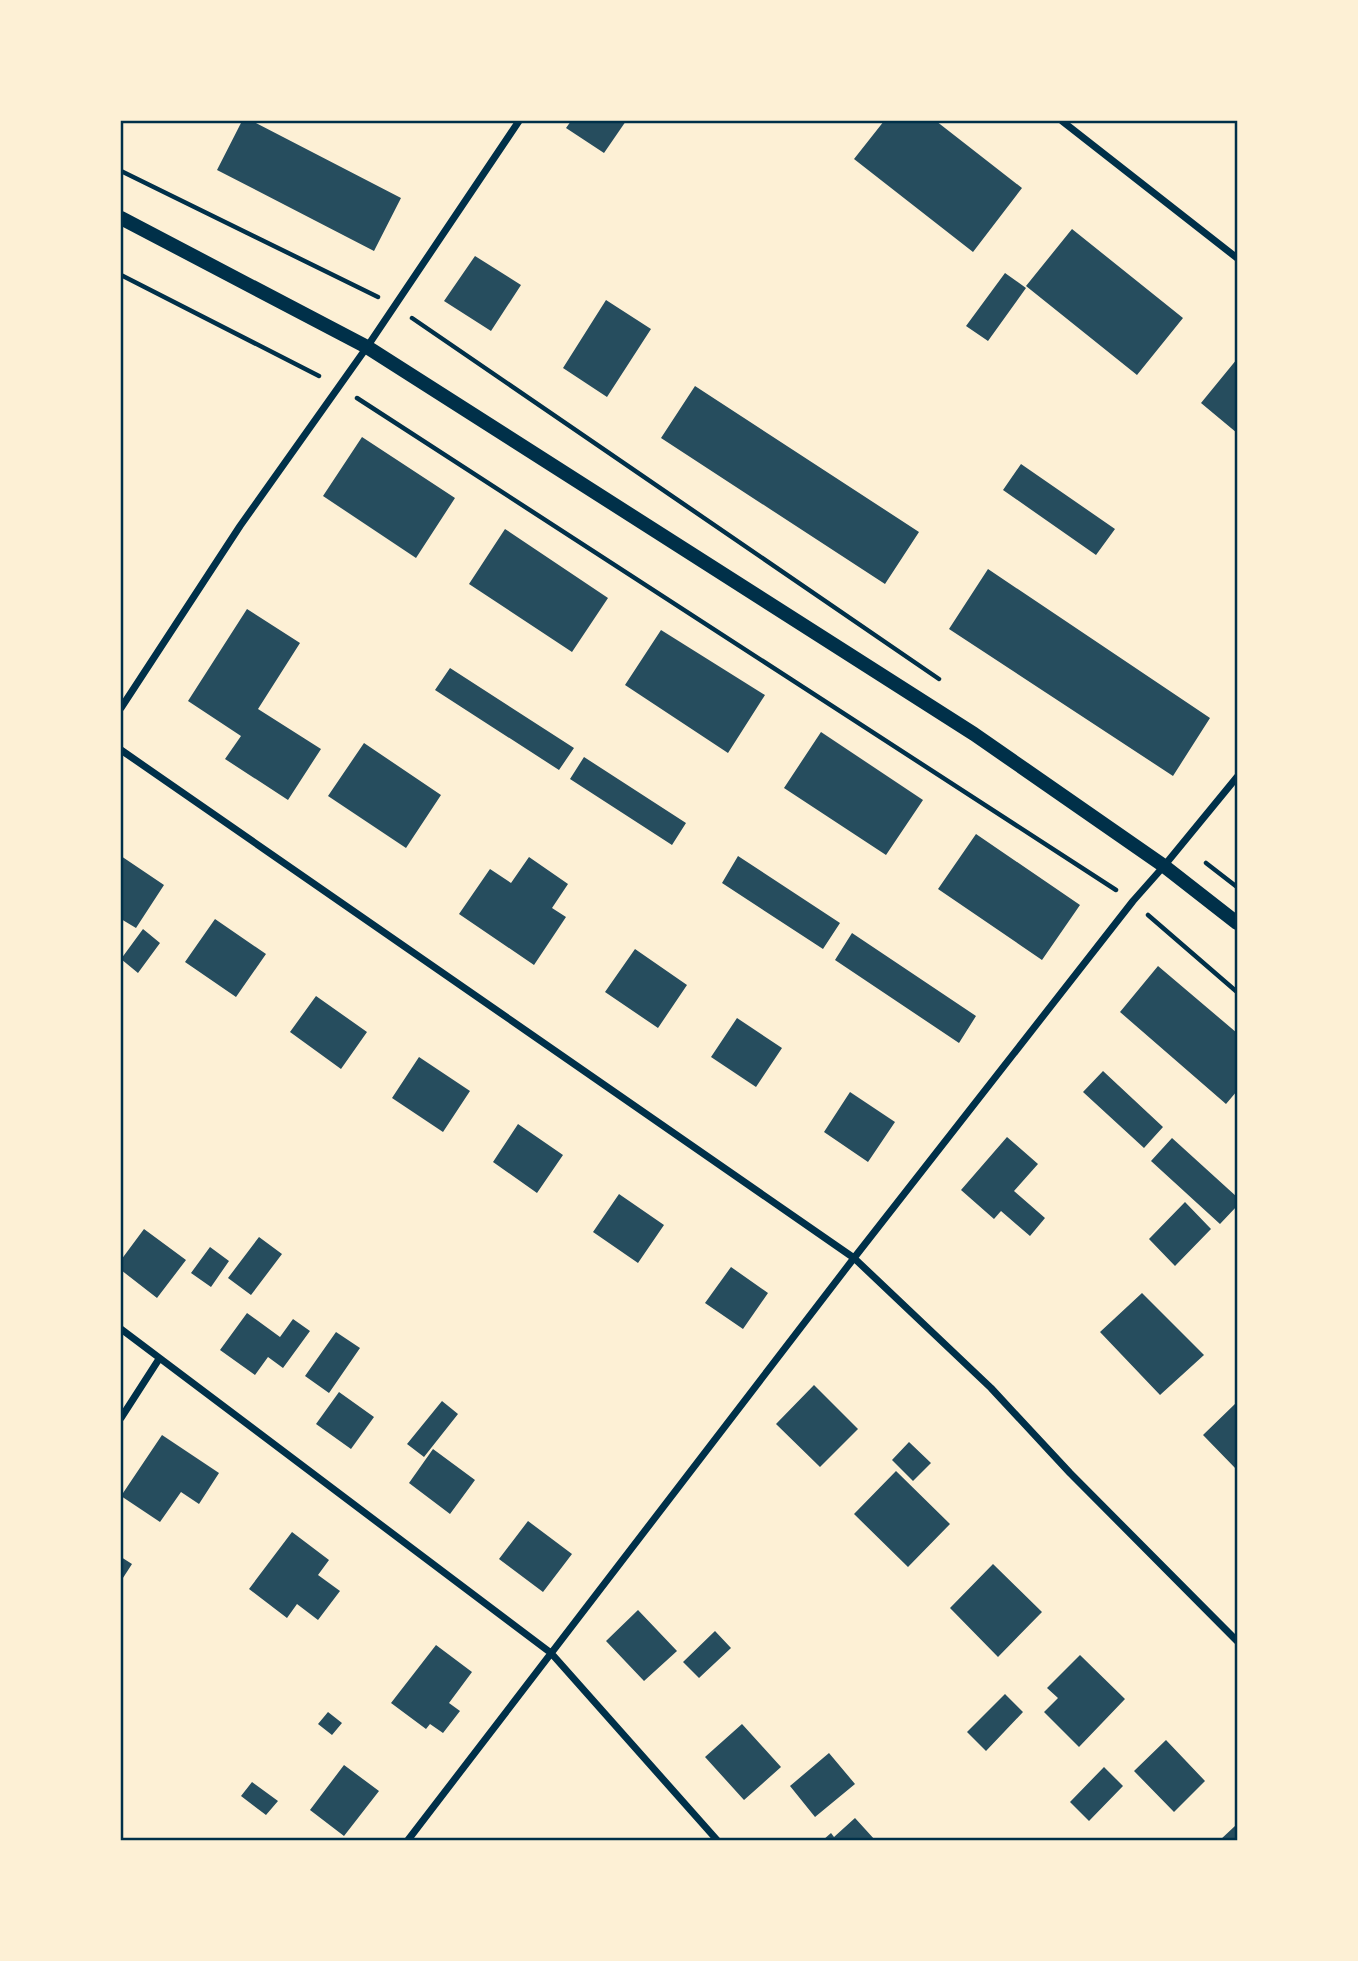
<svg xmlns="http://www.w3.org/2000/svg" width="1358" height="1961" font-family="Overpass,sans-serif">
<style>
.building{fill:#264d5e}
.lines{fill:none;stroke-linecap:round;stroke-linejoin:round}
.path{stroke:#003049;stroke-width:4.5}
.minor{stroke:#003049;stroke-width:7}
.secondary{stroke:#003049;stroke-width:14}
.neatline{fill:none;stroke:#003049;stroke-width:2.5}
</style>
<rect width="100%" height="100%" fill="#fdf0d5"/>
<!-- building -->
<path class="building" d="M242,121H252L401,198L374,251L217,170Z
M571,121H626L604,153L566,128Z
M884,121H936L1022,188L973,252L854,159Z
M1072,229L1183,318L1137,375L1026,286Z
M475,256L521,285L491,331L444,301Z
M1005,273L1026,288L988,341L966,326Z
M606,300L651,329L607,397L563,368Z
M1237,359V433L1201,403Z
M695,386L919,532L885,584L661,438Z
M362,437L455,498L416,558L323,496Z
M1021,464L1115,529L1096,555L1003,490Z
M505,529L608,598L572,652L469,584Z
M988,569L1210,718L1173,776L949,629Z
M247,609L300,643L258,709L321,749L288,800L225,759L241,736L188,701Z
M661,630L765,695L728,753L625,685Z
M450,668L574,748L559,770L435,690Z
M821,732L923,800L886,855L784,788Z
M364,743L441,795L406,848L328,796Z
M584,757L686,823L672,845L570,779Z
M976,834L1080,905L1042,960L938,889Z
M121,856L164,885L136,928L121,919Z
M738,856L840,923L823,949L722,883Z
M529,857L568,884L552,908L566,917L534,965L459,914L490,869L511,883Z
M215,919L266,954L236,997L185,962Z
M143,929L160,943L138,973L121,959Z
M852,933L976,1016L959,1043L835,960Z
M635,949L687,985L658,1028L605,992Z
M1158,966L1237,1033V1091L1226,1104L1120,1012Z
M316,996L367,1032L341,1069L290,1032Z
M737,1018L782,1048L756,1087L711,1057Z
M419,1057L470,1091L443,1132L392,1098Z
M1103,1071L1163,1127L1144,1148L1083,1092Z
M850,1092L895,1122L868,1162L824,1132Z
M518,1124L563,1155L537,1193L493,1162Z
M1007,1137L1038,1164L1014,1191L1045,1218L1030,1236L1001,1211L994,1219L961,1190Z
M1172,1138L1237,1197V1206L1220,1224L1151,1161Z
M619,1194L664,1225L638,1263L593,1232Z
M1185,1202L1211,1229L1175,1266L1149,1239Z
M144,1229L186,1260L157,1298L121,1270V1260Z
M259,1237L282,1254L251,1295L228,1278Z
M210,1247L229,1261L211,1287L191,1273Z
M731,1267L768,1293L743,1329L705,1303Z
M1142,1293L1204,1355L1160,1395L1100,1332Z
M247,1313L280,1337L293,1319L310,1331L283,1368L268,1357L255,1375L220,1350Z
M336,1332L360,1348L329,1393L305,1376Z
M814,1385L858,1429L820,1467L776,1424Z
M339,1392L374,1417L351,1449L316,1424Z
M442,1401L458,1414L424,1457L407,1444Z
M1237,1402V1470L1203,1435Z
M162,1435L219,1473L199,1504L181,1492L160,1522L121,1496Z
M909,1442L931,1463L913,1481L892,1460Z
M433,1449L475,1480L450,1514L409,1483Z
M896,1471L950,1524L908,1567L854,1514Z
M528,1521L572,1554L543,1592L499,1559Z
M292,1532L329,1560L318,1575L340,1591L318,1620L297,1604L287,1618L249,1589Z
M121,1557L132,1564L121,1581Z
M993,1564L1042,1612L998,1657L950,1608Z
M638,1610L677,1651L644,1681L606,1641Z
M715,1631L731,1648L699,1678L683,1662Z
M436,1645L472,1672L449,1703L460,1711L443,1733L430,1724L426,1729L391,1703Z
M1080,1655L1125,1699L1079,1747L1044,1712L1058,1698L1047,1688Z
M1005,1694L1023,1712L986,1751L967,1732Z
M328,1712L342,1723L332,1735L318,1724Z
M742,1724L781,1767L744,1800L705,1757Z
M1166,1740L1205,1781L1174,1812L1134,1771Z
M829,1753L855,1784L815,1817L790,1786Z
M344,1765L379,1791L344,1836L310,1810Z
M1104,1767L1123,1786L1089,1821L1070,1802Z
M252,1782L278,1801L266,1815L241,1796Z
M855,1818L875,1840H823L831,1833L834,1837Z
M1235,1826L1237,1840H1220Z"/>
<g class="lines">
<!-- path -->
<path class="path" d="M121,171L378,297
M121,275L319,376
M412,318L939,679
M357,398L1116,890
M1206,863L1237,887
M1148,915L1237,992"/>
<!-- minor -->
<path class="minor" d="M1062,121L1237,258
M121,708L240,526L367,347L519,121
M121,750L854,1258L991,1388L1070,1473L1237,1641
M121,1329L551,1653L717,1840
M121,1418L159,1359
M408,1840L854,1258L1133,901L1164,866L1237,777"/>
<!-- secondary -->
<path class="secondary" d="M121,218L367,347L974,734L1164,866L1237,923"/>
</g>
<!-- border -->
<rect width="1358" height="1961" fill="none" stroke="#fdf0d5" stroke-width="245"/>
<rect x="122" y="122" width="1114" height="1717" class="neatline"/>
</svg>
